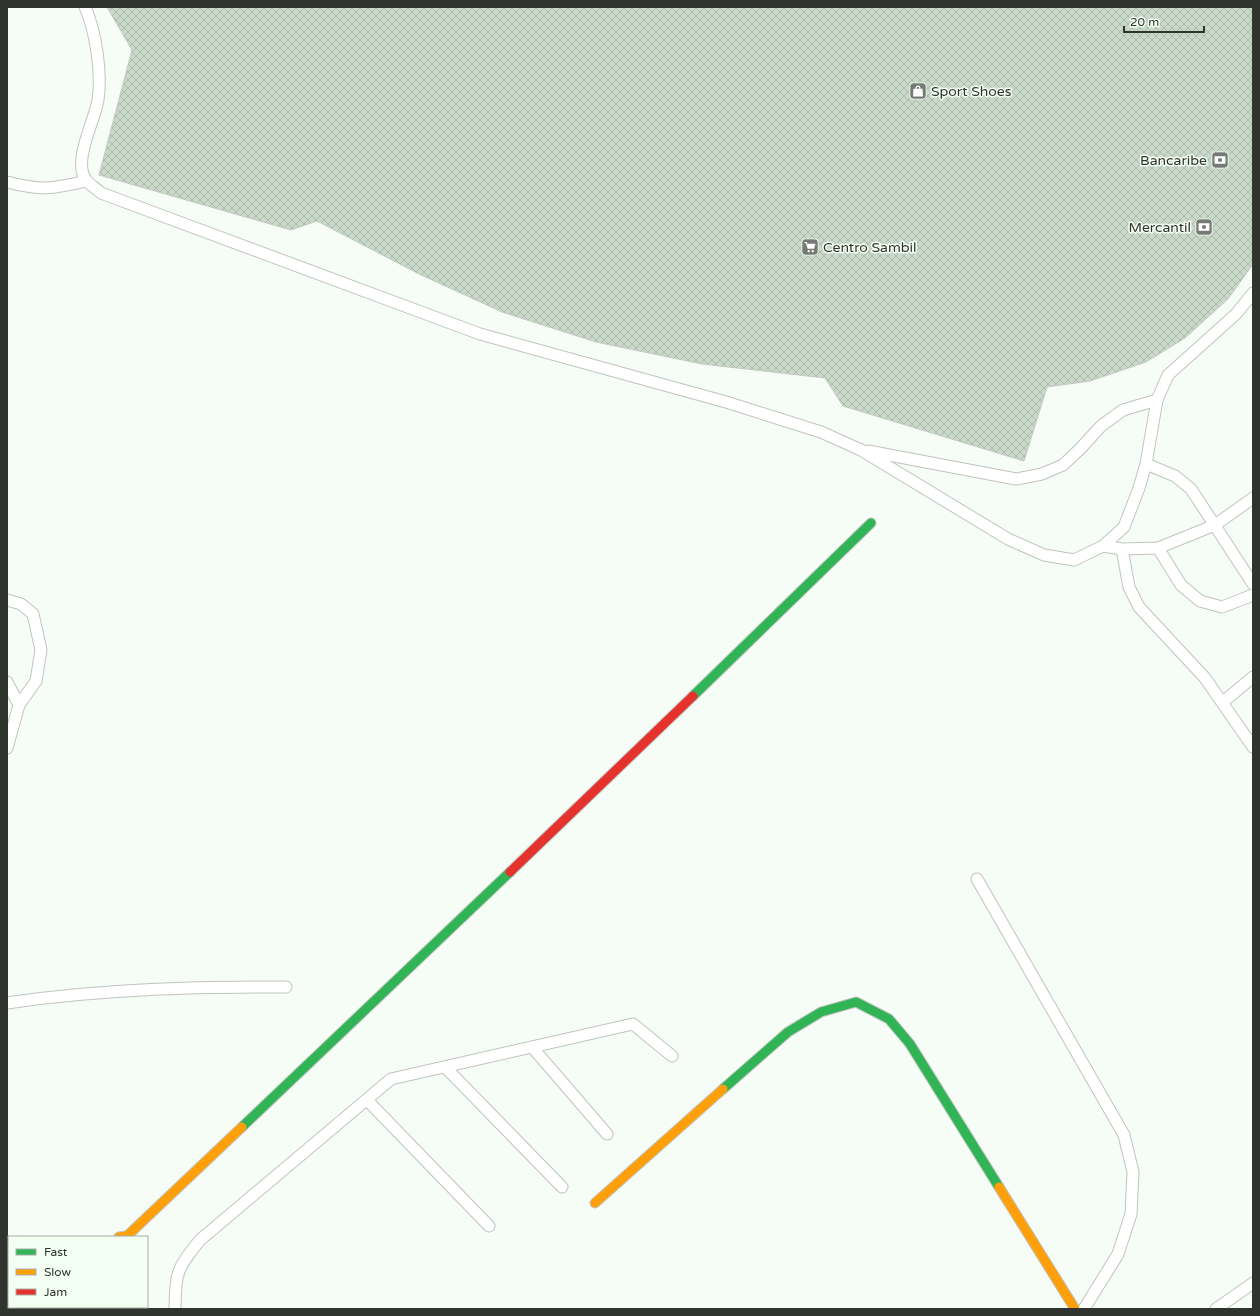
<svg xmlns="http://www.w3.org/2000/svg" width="1260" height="1316" font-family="'Varela Round',sans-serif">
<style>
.building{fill:url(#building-cross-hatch);stroke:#c3c8c2}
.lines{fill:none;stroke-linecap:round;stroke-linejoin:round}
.lane-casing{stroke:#c0c4bf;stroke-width:13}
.street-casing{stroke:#c0c4bf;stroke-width:23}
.fast-casing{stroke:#c0c4bf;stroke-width:11}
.slow-casing{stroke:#c0c4bf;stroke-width:11}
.jam-casing{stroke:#c0c4bf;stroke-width:11}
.lane{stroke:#fefffe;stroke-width:11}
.street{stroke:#fefffe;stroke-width:21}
.fast{stroke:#30b455;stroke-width:9}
.slow{stroke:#ff9f0a;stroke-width:9}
.jam{stroke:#e5322d;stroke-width:9}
.labels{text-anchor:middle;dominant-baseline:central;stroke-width:3;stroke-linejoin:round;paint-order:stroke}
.poi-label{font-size:14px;fill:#2f342f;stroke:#f4fff3;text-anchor:start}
</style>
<defs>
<pattern id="building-cross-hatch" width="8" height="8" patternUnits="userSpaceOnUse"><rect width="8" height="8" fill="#c9d9c9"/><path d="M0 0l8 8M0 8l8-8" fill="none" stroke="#adbbad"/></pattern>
</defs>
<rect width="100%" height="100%" fill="#f6fcf6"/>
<!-- building -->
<path class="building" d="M107,7H1253V264L1228,299L1185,338L1146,362L1090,381L1047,387L1024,461L843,406L825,378L702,364L596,342L502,312L419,274L317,221L291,230L99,175L132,50Z"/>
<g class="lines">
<defs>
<path id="lane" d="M85,7C96,32 102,73 98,100C95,120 71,164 87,181C91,186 97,189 101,193L480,334L726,402L821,432L861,450L1008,539L1044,555L1074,560L1103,546L1124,527L1139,488L1146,464L1157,400L1168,375L1236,314L1253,293
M7,182C42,191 52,189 86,181
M868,451L1016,479L1042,474L1063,465L1080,449L1101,426L1123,410L1157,400
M1146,464L1175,476L1191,489L1253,584
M1103,546L1122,549L1158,548L1181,585L1200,601L1222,607L1253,595
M1158,548L1215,525L1253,498
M1122,549L1129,587L1139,607L1205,678L1253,747
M7,600L21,604L33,614L41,650L36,681L19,705
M7,682L19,705L7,748
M1223,702L1253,677
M977,879L1124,1135L1133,1172L1131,1214L1118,1254L1084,1309
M7,1003C100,989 192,987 286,987
M532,1047L607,1134
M445,1067L562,1187
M367,1100L489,1226
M175,1309C176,1271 176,1270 200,1240L391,1079L633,1024L672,1056
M1216,1309L1253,1283"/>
<path id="street" d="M7,1258L9,1257"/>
<path id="fast" d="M693,696L871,523
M723,1089L788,1032L821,1012L856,1002L889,1019L910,1044L999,1187
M242,1127L510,872"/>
<path id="slow" d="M999,1187L1075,1309
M595,1203L723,1089
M119,1237L127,1236L242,1127"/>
<path id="jam" d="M510,872L693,696"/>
</defs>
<!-- lane casing -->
<use href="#lane" class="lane-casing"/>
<!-- street casing -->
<use href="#street" class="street-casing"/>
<!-- fast casing -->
<use href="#fast" class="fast-casing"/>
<!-- slow casing -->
<use href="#slow" class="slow-casing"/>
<!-- jam casing -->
<use href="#jam" class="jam-casing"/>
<!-- lane -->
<use href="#lane" class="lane"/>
<!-- street -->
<use href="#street" class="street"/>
<!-- fast -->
<use href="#fast" class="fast"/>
<!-- slow -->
<use href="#slow" class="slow"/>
<!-- jam -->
<use href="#jam" class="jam"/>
</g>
<!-- icons -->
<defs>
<symbol id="shop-square" viewBox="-11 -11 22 22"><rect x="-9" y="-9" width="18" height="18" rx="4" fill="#757a75" stroke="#f4fff3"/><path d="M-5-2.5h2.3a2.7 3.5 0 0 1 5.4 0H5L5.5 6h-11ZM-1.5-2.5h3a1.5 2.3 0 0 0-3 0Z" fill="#fff"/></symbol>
<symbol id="bank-square" viewBox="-11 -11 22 22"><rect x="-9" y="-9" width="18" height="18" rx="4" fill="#757a75" stroke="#f4fff3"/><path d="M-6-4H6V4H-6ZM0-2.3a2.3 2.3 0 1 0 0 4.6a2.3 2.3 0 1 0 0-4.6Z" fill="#fff"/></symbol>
<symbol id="supermarket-square" viewBox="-11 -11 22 22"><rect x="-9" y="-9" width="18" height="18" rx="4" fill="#757a75" stroke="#f4fff3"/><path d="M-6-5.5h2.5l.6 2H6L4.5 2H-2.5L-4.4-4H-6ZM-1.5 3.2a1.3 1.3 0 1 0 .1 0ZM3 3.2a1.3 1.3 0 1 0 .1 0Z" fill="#fff"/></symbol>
</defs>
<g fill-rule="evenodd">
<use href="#shop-square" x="908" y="81" width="20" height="20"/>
<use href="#bank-square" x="1210" y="150" width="20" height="20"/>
<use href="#bank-square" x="1194" y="217" width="20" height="20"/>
<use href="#supermarket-square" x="800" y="237" width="20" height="20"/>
</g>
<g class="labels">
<!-- poi labels -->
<g class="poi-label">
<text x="931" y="91">Sport Shoes</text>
<text x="1207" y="160" text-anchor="end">Bancaribe</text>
<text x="1191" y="227" text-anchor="end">Mercantil</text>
<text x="823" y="247">Centro Sambil</text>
</g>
</g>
<!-- border -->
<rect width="1260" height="1316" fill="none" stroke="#2f342f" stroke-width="16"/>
<!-- legend -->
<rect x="8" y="1236" width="140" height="72" fill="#f4fff3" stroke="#a5aea5"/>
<rect x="16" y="1249" width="20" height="6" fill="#30b455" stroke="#a5aea5"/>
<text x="44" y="1256" font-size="12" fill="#2f342f">Fast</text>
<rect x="16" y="1269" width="20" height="6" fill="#ff9f0a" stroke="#a5aea5"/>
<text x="44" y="1276" font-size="12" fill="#2f342f">Slow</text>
<rect x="16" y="1289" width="20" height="6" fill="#e5322d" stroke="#a5aea5"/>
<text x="44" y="1296" font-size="12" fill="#2f342f">Jam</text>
<!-- scale -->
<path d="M1124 26v6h80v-6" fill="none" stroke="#2f342f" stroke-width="2"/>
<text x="1130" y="26" font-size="12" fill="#2f342f" stroke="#f4fff3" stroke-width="3" paint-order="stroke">20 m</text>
</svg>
